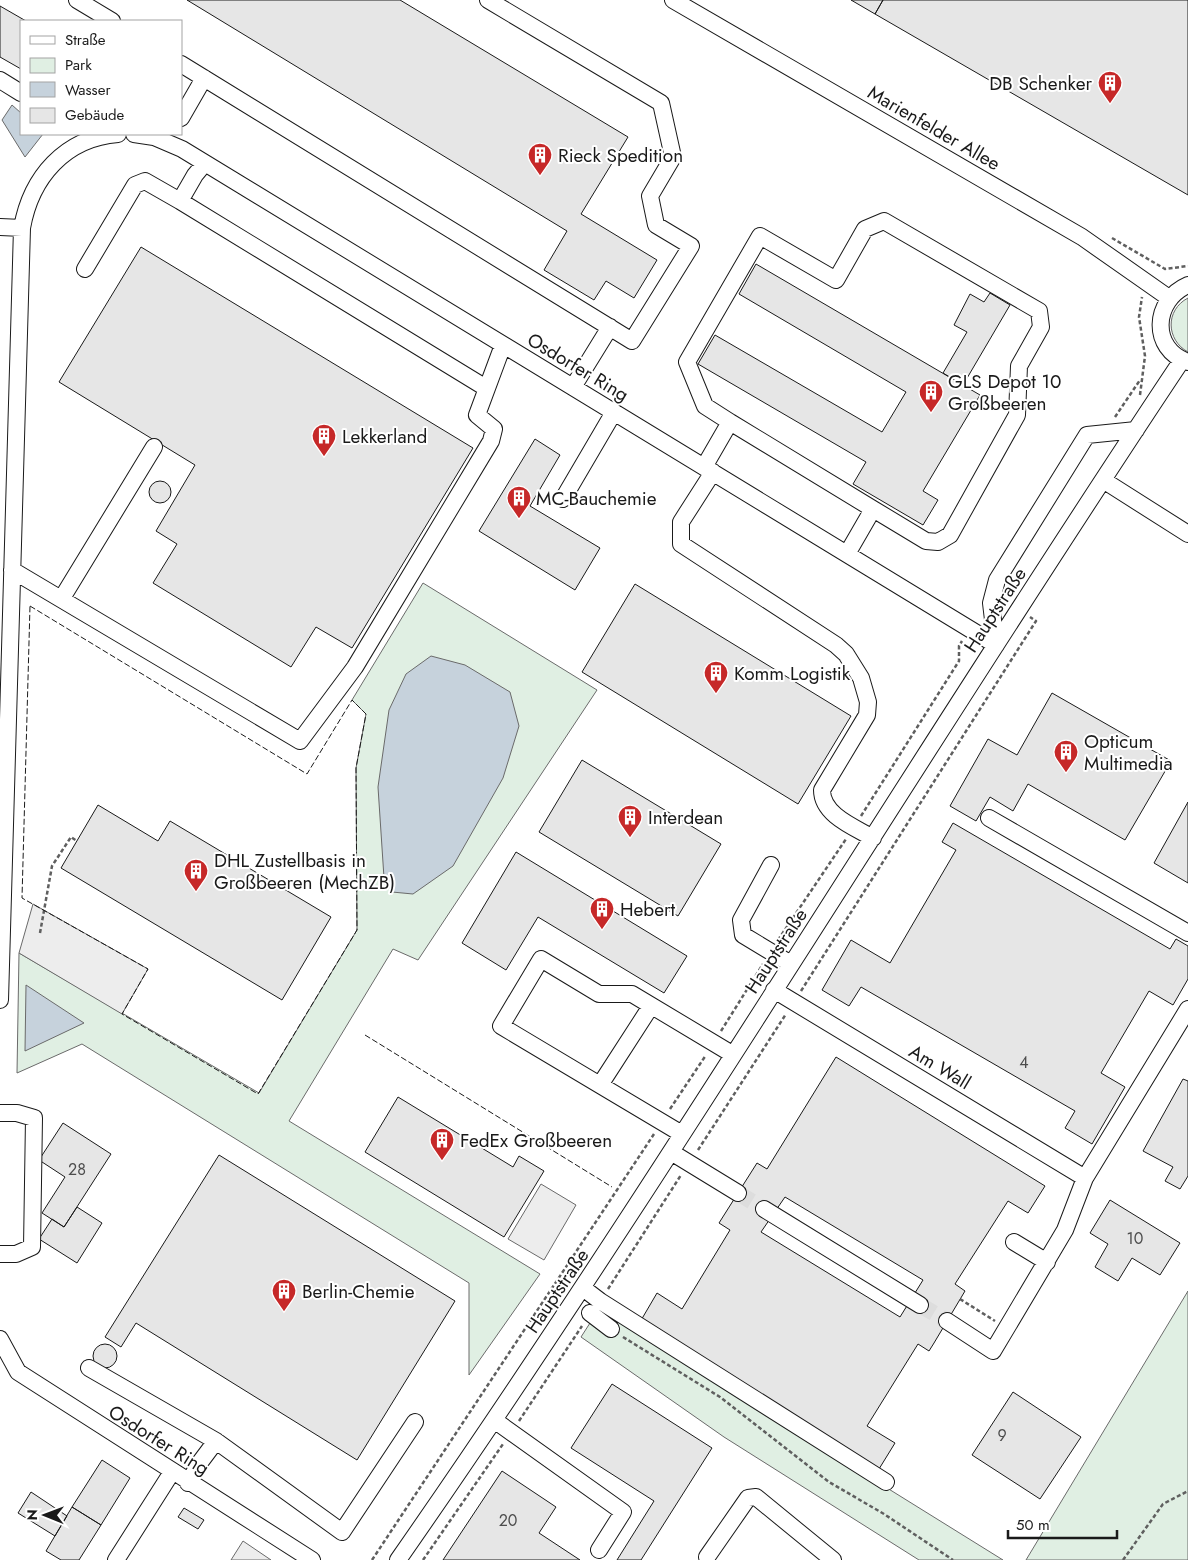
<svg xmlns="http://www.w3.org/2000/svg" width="1188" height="1560" font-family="Jost,sans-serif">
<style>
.green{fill:#e0efe3;stroke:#6a6a6a}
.parking{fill:#ededed;stroke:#6a6a6a}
.water{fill:#c6d2dc;stroke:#6a6a6a}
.building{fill:#e6e6e6;stroke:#1a1a1a;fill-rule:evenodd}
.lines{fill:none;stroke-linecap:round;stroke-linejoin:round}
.minor-tunnel{stroke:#ddd;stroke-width:16;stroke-dasharray:16 8;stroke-linecap:butt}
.minor-casing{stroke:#1a1a1a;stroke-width:18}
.path{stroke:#5f5f5f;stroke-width:2.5;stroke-dasharray:4 2.5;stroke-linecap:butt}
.minor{stroke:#fff;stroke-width:16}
.fence{stroke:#1a1a1a;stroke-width:1;stroke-dasharray:6 2.5;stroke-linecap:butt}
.labels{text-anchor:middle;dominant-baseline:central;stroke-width:4;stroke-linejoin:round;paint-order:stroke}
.number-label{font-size:16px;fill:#4d4d4d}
.poi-label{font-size:19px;fill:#1a1a1a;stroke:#fff;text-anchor:start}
.street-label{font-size:19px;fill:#1a1a1a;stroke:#fff}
</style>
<rect width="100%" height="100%" fill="#fff"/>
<!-- green -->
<path class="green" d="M1188,298V352C1166,340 1165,310 1188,298Z
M423,583L597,690L418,960L393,949L289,1121L540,1274L469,1375V1283L82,1044L17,1073L19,953L259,1093L357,930L356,768L366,714L352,700Z
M1188,1291V1560H1026Z
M599,1309L1003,1560H919L724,1437L581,1337Z"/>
<!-- parking -->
<path class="parking" d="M33,904L148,969L122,1014L19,953Z
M541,1184L576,1205L544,1260L508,1239Z
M243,1541L271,1560H231Z"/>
<!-- water -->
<path class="water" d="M12,105L21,113V134H43L25,157L2,120Z
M431,656L465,665L510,692L519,726L503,778L453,866L413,894L392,892L384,878L378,787L389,710L406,674Z
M26,985L84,1023L25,1051Z"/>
<!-- building -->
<path class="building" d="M187,0H400L628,137L581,214L657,260L634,298L606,281L594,300L544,270L567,231Z
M851,0H883L875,14Z
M883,0H1188V195L875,14Z
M0,6L26,21H21V69L0,57Z
M141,247L473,448L352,648L316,627L291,667L153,583L177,544L156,531L195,465L59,382Z
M756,264L980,395L923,491L938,500L923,525L853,484L866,462L698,364L715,335L882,432L906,392L739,294Z
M990,293L1010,305L963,385L943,373L967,332L954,325L970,294L984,302Z
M535,439L560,455L530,506L600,548L575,590L479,531Z
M149 492a11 11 0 1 1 22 0a11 11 0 1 1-22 0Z
M635,584L851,716L798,804L582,672Z
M1052,693L1171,761L1125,840L1028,784L1013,811L990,797L976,821L950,806L988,739L1017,755Z
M582,760L721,844L678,916L539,832Z
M1188,802V883L1154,863Z
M98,805L158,841L170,821L331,917L282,1000L61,868Z
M953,823L1170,949L1176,939L1188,946V979L1173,1005L1149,991L1101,1073L1125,1087L1092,1144L1065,1128L1075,1111L861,987L849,1006L822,990L851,940L890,963L956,850L942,842Z
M516,852L687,956L664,993L538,917L506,970L462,943Z
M836,1057L1045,1186L1028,1213L1008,1201L955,1284L965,1291L934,1343L929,1351L918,1344L867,1426L895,1443L879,1469L640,1322L657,1293L682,1309L730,1230L719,1223L757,1163L767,1169ZM785,1197L923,1280L900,1317L761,1232Z
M1183,1079L1188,1081V1176L1180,1189L1165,1181L1173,1167L1143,1151Z
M398,1097L513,1167L519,1156L544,1171L504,1237L365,1152Z
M63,1123L111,1154L64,1227L42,1213L65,1177L39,1160Z
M219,1155L455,1301L357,1460L136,1323L121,1347L105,1337Z
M1110,1200L1180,1243L1160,1275L1132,1258L1118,1281L1095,1267L1108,1244L1090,1233Z
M77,1207L102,1223L77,1263L39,1239L52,1219L64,1227Z
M93 1356a12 12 0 1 1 24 0a12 12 0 1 1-24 0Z
M612,1384L712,1448L641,1560H617L654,1501L571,1448Z
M1013,1392L1081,1437L1040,1499L972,1455Z
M102,1460L130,1478L101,1525L72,1507Z
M502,1471L556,1507L539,1533L580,1560H443Z
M31,1492L67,1516L55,1536L18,1513Z
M72,1507L101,1525L79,1560H61L46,1551Z
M184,1508L204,1520L198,1529L178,1517Z"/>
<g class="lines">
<!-- minor-tunnel -->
<path class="minor-tunnel" d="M738,1193L764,1209
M920,1305L947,1321"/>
<defs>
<path id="minor" d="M77,0L112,21
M673,0L1082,237L1169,298
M181,64L632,341L691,246L656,225L650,196L673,157L661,103L488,0
M0,80L21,93
M181,118L204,78
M134,134L154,137L182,149L996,645
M205,163L195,175L180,201L486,388
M0,227L22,228
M85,269L135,185L145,181L180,201
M1188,285C1153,300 1150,349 1188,362
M573,387L610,327
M730,422L705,406L687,362L760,236L836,280L865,229L884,221L1039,311L1041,327L1019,366L1017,415L950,535L938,542L926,541L873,509
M704,467L730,422L873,509L847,554
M713,472L681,522V544L836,645L846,654L861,678L868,702L867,715L822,790C822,815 854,827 873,838
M1103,480L1188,534
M563,499L614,412
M12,570L300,741L355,667L491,441L494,429L477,415L503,345
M62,598L154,447
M996,645L991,603L997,580L1087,435L1136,430
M989,818L1188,933
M771,865L741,920L743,935L791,964
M774,990L1085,1178
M0,1000L22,228C31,177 65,138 118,134
M600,1085L651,1006
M0,1113H17L34,1118L32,1247L16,1254H0
M682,1134L501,1026L541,959L599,994H632L732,1054
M671,1152L738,1193
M764,1209L920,1305
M1014,1242L1047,1262
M583,1288L600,1301L886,1482
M590,1313L611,1329
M947,1321L993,1351L1065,1230L1085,1178L1188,1009
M0,1339L18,1372L312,1560
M89,1368L216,1441L342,1532L415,1422
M494,1420L623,1512L599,1550
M188,1483L201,1461L216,1441
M707,1557L748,1498L756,1497L833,1560
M116,1560L172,1472
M398,1560C671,1168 917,757 1182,360"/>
</defs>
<!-- minor casing -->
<use href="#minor" class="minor-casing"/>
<!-- path -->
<path class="path" d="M1112,238L1165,269L1188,266
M1140,395L1145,356L1139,317L1142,297
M1115,417L1140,380
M861,816L959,661V646L962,641
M40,933L52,866L71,837L77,841
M778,940L846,839
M801,991L1036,621L1030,617
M721,1031L763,964
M670,1109L706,1055
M698,1150L786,1014
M608,1289L681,1175
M960,1299L995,1321
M623,1337L720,1397L829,1482L884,1514L953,1560
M519,1421L582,1326
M372,1560L654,1134
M423,1560L503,1444
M1123,1560L1163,1504L1188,1491"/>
<!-- minor -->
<use href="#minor" class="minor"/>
<!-- fence -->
<path class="fence" d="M30,606L307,774L352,700L366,714L356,768L357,930L258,1094L122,1014L148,969L22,898Z
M365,1035L612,1187"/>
</g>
<!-- icons -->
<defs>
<symbol id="building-pin" viewBox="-11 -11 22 30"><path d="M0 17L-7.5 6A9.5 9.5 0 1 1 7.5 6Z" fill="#c62828" stroke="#fff"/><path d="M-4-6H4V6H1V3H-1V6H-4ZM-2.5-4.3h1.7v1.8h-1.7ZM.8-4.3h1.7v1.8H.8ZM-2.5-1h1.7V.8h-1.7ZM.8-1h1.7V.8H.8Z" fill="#fff"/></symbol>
</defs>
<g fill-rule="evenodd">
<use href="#building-pin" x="1096" y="69" width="28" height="38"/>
<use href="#building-pin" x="526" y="141" width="28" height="38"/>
<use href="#building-pin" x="917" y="378" width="28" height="38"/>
<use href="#building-pin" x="310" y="422" width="28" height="38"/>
<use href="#building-pin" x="505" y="484" width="28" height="38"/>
<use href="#building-pin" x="702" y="659" width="28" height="38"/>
<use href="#building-pin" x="1052" y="738" width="28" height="38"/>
<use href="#building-pin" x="616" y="803" width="28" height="38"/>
<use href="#building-pin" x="182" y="857" width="28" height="38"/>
<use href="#building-pin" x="588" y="895" width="28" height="38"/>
<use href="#building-pin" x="428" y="1126" width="28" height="38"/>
<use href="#building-pin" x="270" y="1277" width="28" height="38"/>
</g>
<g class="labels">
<!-- number labels -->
<g class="number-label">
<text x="1024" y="1062">4</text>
<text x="77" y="1169">28</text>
<text x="1135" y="1238">10</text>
<text x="1002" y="1435">9</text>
<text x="508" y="1520">20</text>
</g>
<!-- poi labels -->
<g class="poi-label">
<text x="1092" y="83" text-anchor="end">DB Schenker</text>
<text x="558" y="155">Rieck Spedition</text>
<text x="948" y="381">GLS Depot 10<tspan x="948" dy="22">Großbeeren</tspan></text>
<text x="342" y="436">Lekkerland</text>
<text x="536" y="498">MC-Bauchemie</text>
<text x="734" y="673">Komm Logistik</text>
<text x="1084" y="741">Opticum<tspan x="1084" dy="22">Multimedia</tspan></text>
<text x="648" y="817">Interdean</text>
<text x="214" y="860">DHL Zustellbasis in<tspan x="214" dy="22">Großbeeren (MechZB)</tspan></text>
<text x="620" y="909">Hebert</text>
<text x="460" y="1140">FedEx Großbeeren</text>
<text x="302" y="1291">Berlin-Chemie</text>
</g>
<!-- street labels -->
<g class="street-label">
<text transform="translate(934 128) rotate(30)">Marienfelder Allee</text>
<text transform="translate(578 367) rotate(31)">Osdorfer Ring</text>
<text transform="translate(995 610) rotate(-57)">Hauptstraße</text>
<text transform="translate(776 951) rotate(-57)">Hauptstraße</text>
<text transform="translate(940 1067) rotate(31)">Am Wall</text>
<text transform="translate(557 1291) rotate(-56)">Hauptstraße</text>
<text transform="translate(159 1440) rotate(32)">Osdorfer Ring</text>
</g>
</g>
<!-- legend -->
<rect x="20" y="20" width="162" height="115" fill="#ffffff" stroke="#a3a3a3"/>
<rect x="30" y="36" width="25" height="8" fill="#ffffff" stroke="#a3a3a3"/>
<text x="65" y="45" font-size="15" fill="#1a1a1a">Straße</text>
<rect x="30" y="58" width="25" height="15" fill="#e0efe3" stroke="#a3a3a3"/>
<text x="65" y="70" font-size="15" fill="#1a1a1a">Park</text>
<rect x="30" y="82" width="25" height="15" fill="#c6d2dc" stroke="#a3a3a3"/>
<text x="65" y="95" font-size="15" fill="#1a1a1a">Wasser</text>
<rect x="30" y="108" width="25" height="15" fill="#e6e6e6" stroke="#a3a3a3"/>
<text x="65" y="120" font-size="15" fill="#1a1a1a">Gebäude</text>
<!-- north arrow -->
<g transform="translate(45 1515) rotate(271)" stroke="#ffffff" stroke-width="4" paint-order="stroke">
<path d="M0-4L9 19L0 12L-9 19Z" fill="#1a1a1a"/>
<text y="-8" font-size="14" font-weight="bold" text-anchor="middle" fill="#1a1a1a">N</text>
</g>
<!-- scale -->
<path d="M1008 1530v8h109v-8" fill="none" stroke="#1a1a1a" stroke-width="2.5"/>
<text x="1016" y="1530" font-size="15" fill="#1a1a1a" stroke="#ffffff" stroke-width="4" paint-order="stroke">50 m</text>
</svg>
